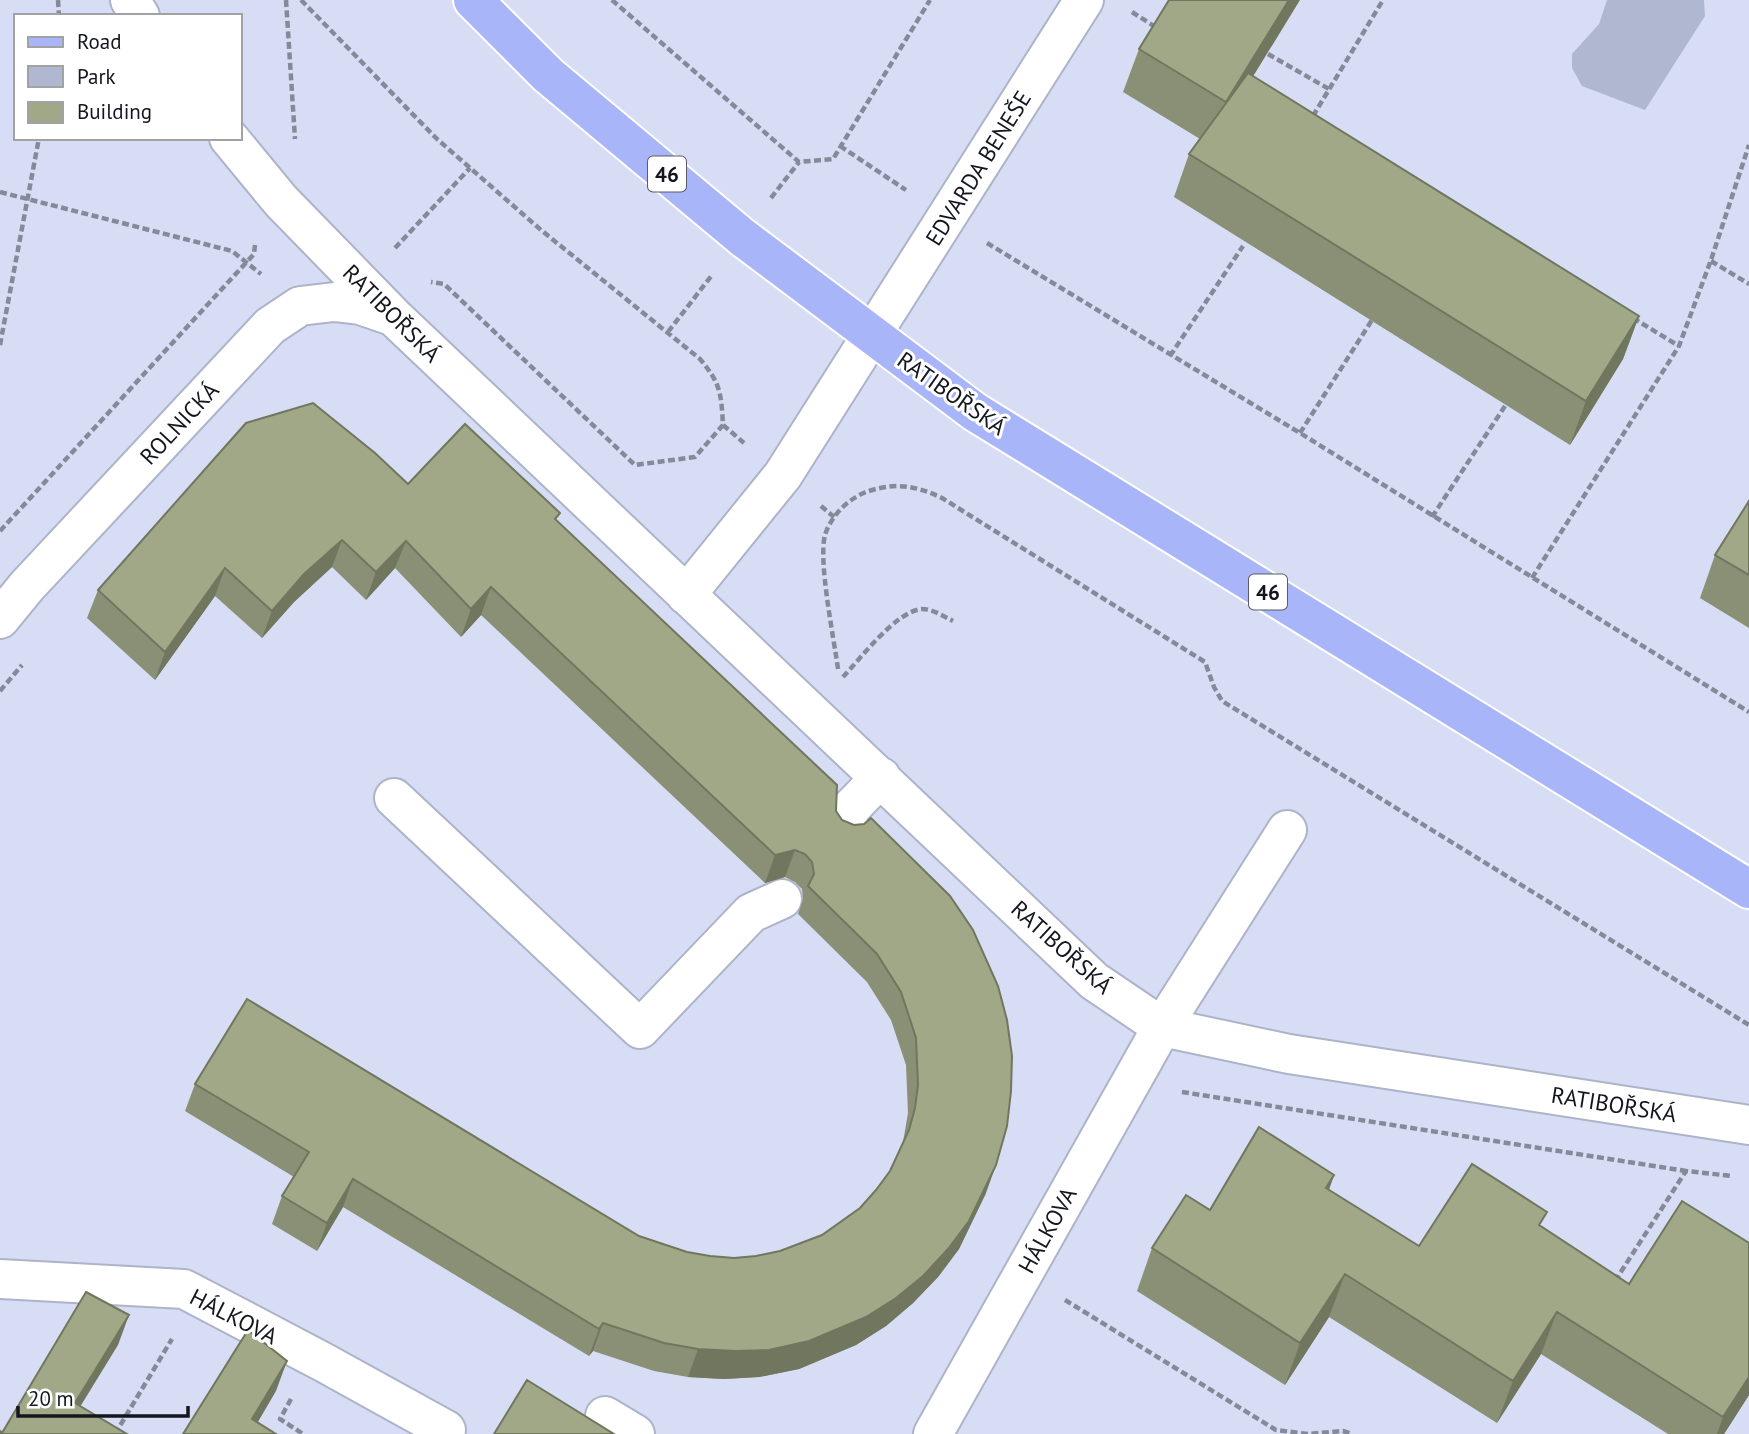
<svg xmlns="http://www.w3.org/2000/svg" width="1749" height="1434" font-family="'PT Sans',sans-serif">
<style>
.green{fill:#b0b8d1}
.lines{fill:none;stroke-linecap:round;stroke-linejoin:round}
.minor-casing{stroke:#adb3c9;stroke-width:42}
.major-casing{stroke:#fff;stroke-width:42}
.path{stroke:#858a9a;stroke-width:4.5;stroke-dasharray:7 3.5;stroke-linecap:butt}
.minor{stroke:#fff;stroke-width:38}
.major{stroke:#a8b5f9;stroke-width:38}
.wall{fill:#8a9075}
.shaded-wall{fill:#71765f}
.building{fill:#a1a888;stroke:#71765f;stroke-width:2}
.labels{text-anchor:middle;dominant-baseline:central;stroke-width:6;stroke-linejoin:round;paint-order:stroke}
.shield{fill:#fff;stroke:#5a5c62;stroke-width:2}
.shield-label{font-size:21px;font-weight:bold;fill:#14161e}
.street-label{font-size:23px;fill:#14161e;stroke:#fff}
</style>
<rect width="100%" height="100%" fill="#d7ddf4"/>
<!-- green -->
<path class="green" d="M1607,0H1704L1705,16L1645,110L1582,86L1572,68V54L1599,24Z"/>
<g class="lines">
<defs>
<path id="minor" d="M130,0L140,16
M229,138L281,201L394,317L1094,981L1162,1027L1289,1054L1749,1125
M686,595L783,475L1084,0
M0,619L27,586L270,326L300,306L334,302L360,305L392,316
M394,798L640,1029L751,913L782,899
M846,831L849,810L881,777
M0,1279L184,1289L323,1362L446,1430
M605,1416L635,1434
M933,1434L1162,1027L1287,830"/>
<path id="major" d="M473,0L548,75L742,237L975,412L1749,889"/>
</defs>
<!-- minor casing -->
<use href="#minor" class="minor-casing"/>
<!-- major casing -->
<use href="#major" class="major-casing"/>
<!-- path -->
<path class="path" d="M58,0L59,16
M286,0L295,139
M301,0L437,139L541,230L700,359C721,384 721,393 723,425L695,457L635,465L444,284L431,282
M612,0L799,162L833,159L930,0
M1132,12L1157,28
M1268,54L1329,89
M1313,116L1383,0
M840,146L906,190
M0,192L232,251L261,274
M771,198L799,162
M987,243L1300,433L1749,712
M395,248L470,168
M1711,261L1749,284
M1633,318L1679,346
M668,332L712,275
M0,345L39,138
M1170,356L1243,246
M723,425L744,443
M1300,433L1372,320
M821,506L834,517
M1432,517L1505,406
M0,531L254,254L255,245
M1532,578L1679,346L1711,260L1749,145
M838,669C834,639 818,561 825,535C831,515 850,497 869,491C896,482 917,486 942,498L1205,662L1214,687L1222,701L1749,1025
M843,677C861,658 896,611 922,609C933,609 943,616 953,621
M0,691L22,665
M1182,1092L1686,1171
M1615,1281L1686,1171L1732,1176
M1065,1300L1276,1430L1308,1434L1343,1431L1352,1434
M291,1399L280,1419L303,1434
M115,1434L172,1339"/>
<!-- minor -->
<use href="#minor" class="minor"/>
<!-- major -->
<use href="#major" class="major"/>
</g>
<!-- wall -->
<path class="wall" d="M1139,49L1253,76L1639,316L1623,359L1570,445L1174,197L1189,154L1200,139L1123,92Z
M408,484L557,521L836,811L986,1193L959,1249L938,1277L913,1303L886,1326L856,1345L799,1369L759,1377L724,1379L688,1377L654,1371L593,1351L589,1356L343,1207L317,1251L272,1224L282,1196L294,1177L185,1111L195,1084L687,1252L710,1256L734,1258L756,1256L780,1251L822,1235L860,1208L876,1190L890,1171L903,1142L908,1113L906,1065L891,1020L867,982L798,914L803,899L802,889L795,882L785,877L765,883L481,615L461,637L395,568L366,600L332,567L294,602L262,638L215,596L155,680L87,618L98,590Z
M1749,501V628L1700,598L1715,555Z
M1334,1175L1329,1190L1419,1246L1542,1226L1629,1284L1749,1243V1395L1724,1434H1668L1541,1354L1497,1423L1329,1317L1285,1385L1137,1291L1152,1248L1210,1210Z"/>
<!-- shaded-wall -->
<path class="shaded-wall" d="M1289,0H1300L1211,145L1226,102Z
M1639,316L1623,359L1570,445L1586,401Z
M342,540L332,567L294,602L262,638L272,611L304,574Z
M406,541L395,568L366,600L376,572Z
M225,568L215,596L155,680L165,652Z
M491,587L481,615L461,637L471,609Z
M795,850L785,877L765,883L775,855Z
M996,1165L986,1193L959,1249L938,1277L913,1303L886,1326L856,1345L799,1369L759,1377L724,1379L688,1377L698,1349Z
M1334,1175L1319,1217L1326,1188Z
M353,1179L343,1207L317,1251L327,1223Z
M1345,1274L1329,1317L1285,1385L1300,1343Z
M1557,1312L1541,1354L1497,1423L1513,1381Z
M129,1315L118,1345L64,1433L75,1403Z
M603,1323L593,1351L589,1356L599,1329Z
M287,1361L276,1391L251,1434L252,1419Z
M1749,1377V1395L1724,1434H1717L1723,1417Z"/>
<!-- building -->
<path class="building" d="M1169,0H1289L1226,102L1139,49Z
M1248,73L1639,316L1586,401L1189,154Z
M313,403L375,453L408,484L465,424L560,513L555,519L837,785L836,811L842,820L854,825L864,824L871,818L950,896L973,930L998,986L1007,1020L1012,1056L1011,1091L1007,1126L996,1165L969,1221L948,1249L923,1276L896,1298L866,1317L809,1341L769,1350L735,1351L698,1349L664,1343L603,1323L599,1329L353,1179L327,1223L282,1196L309,1152L195,1084L247,999L639,1236L687,1252L710,1256L734,1258L756,1256L780,1251L822,1235L860,1208L876,1190L890,1171L909,1130L915,1108L918,1085L916,1038L901,992L877,954L808,886L814,874L812,862L805,854L795,850L775,855L491,587L471,609L406,541L376,572L342,540L304,574L272,611L225,568L165,652L98,590L246,423Z
M1749,501V575L1715,555Z
M1259,1127L1334,1175L1326,1188L1419,1246L1472,1164L1547,1212L1539,1225L1629,1284L1682,1201L1749,1243V1377L1723,1417L1557,1312L1513,1381L1345,1274L1300,1343L1152,1248L1186,1195L1210,1210Z
M86,1292L129,1315L75,1403L127,1434H0V1431L2,1433Z
M248,1330L287,1361L252,1419L276,1434H183Z
M527,1380L614,1434H494Z"/>
<g class="labels">
<!-- shield labels -->
<g class="shield">
<rect x="648" y="156.5" width="38" height="35" rx="5"/>
<rect x="1249" y="574.5" width="38" height="35" rx="5"/>
</g>
<g class="shield-label">
<text x="667" y="174">46</text>
<text x="1268" y="592">46</text>
</g>
<!-- street labels -->
<g class="street-label">
<text transform="translate(978 168) rotate(-58)">EDVARDA BENEŠE</text>
<text transform="translate(392 313) rotate(45)">RATIBOŘSKÁ</text>
<text transform="translate(952 393) rotate(35)">RATIBOŘSKÁ</text>
<text transform="translate(179 423) rotate(-47)">ROLNICKÁ</text>
<text transform="translate(1062 947) rotate(42)">RATIBOŘSKÁ</text>
<text transform="translate(1614 1104) rotate(9)">RATIBOŘSKÁ</text>
<text transform="translate(1047 1230) rotate(-61)">HÁLKOVA</text>
<text transform="translate(234 1316) rotate(27)">HÁLKOVA</text>
</g>
</g>
<!-- legend -->
<rect x="14" y="14" width="228" height="126" fill="#ffffff" stroke="#a1a2a5" stroke-width="2"/>
<rect x="28" y="37" width="35" height="10" fill="#a8b5f9" stroke="#a1a2a5" stroke-width="2"/>
<text x="77" y="49" font-size="21" fill="#14161e">Road</text>
<rect x="28" y="66" width="35" height="21" fill="#b0b8d1" stroke="#a1a2a5" stroke-width="2"/>
<text x="77" y="84" font-size="21" fill="#14161e">Park</text>
<rect x="28" y="102" width="35" height="21" fill="#a1a888" stroke="#a1a2a5" stroke-width="2"/>
<text x="77" y="119" font-size="21" fill="#14161e">Building</text>
<!-- scale -->
<path d="M18 1406v10h170v-10" fill="none" stroke="#14161e" stroke-width="3.5"/>
<text x="28" y="1406" font-size="21" fill="#14161e" stroke="#ffffff" stroke-width="5" paint-order="stroke">20 m</text>
</svg>
